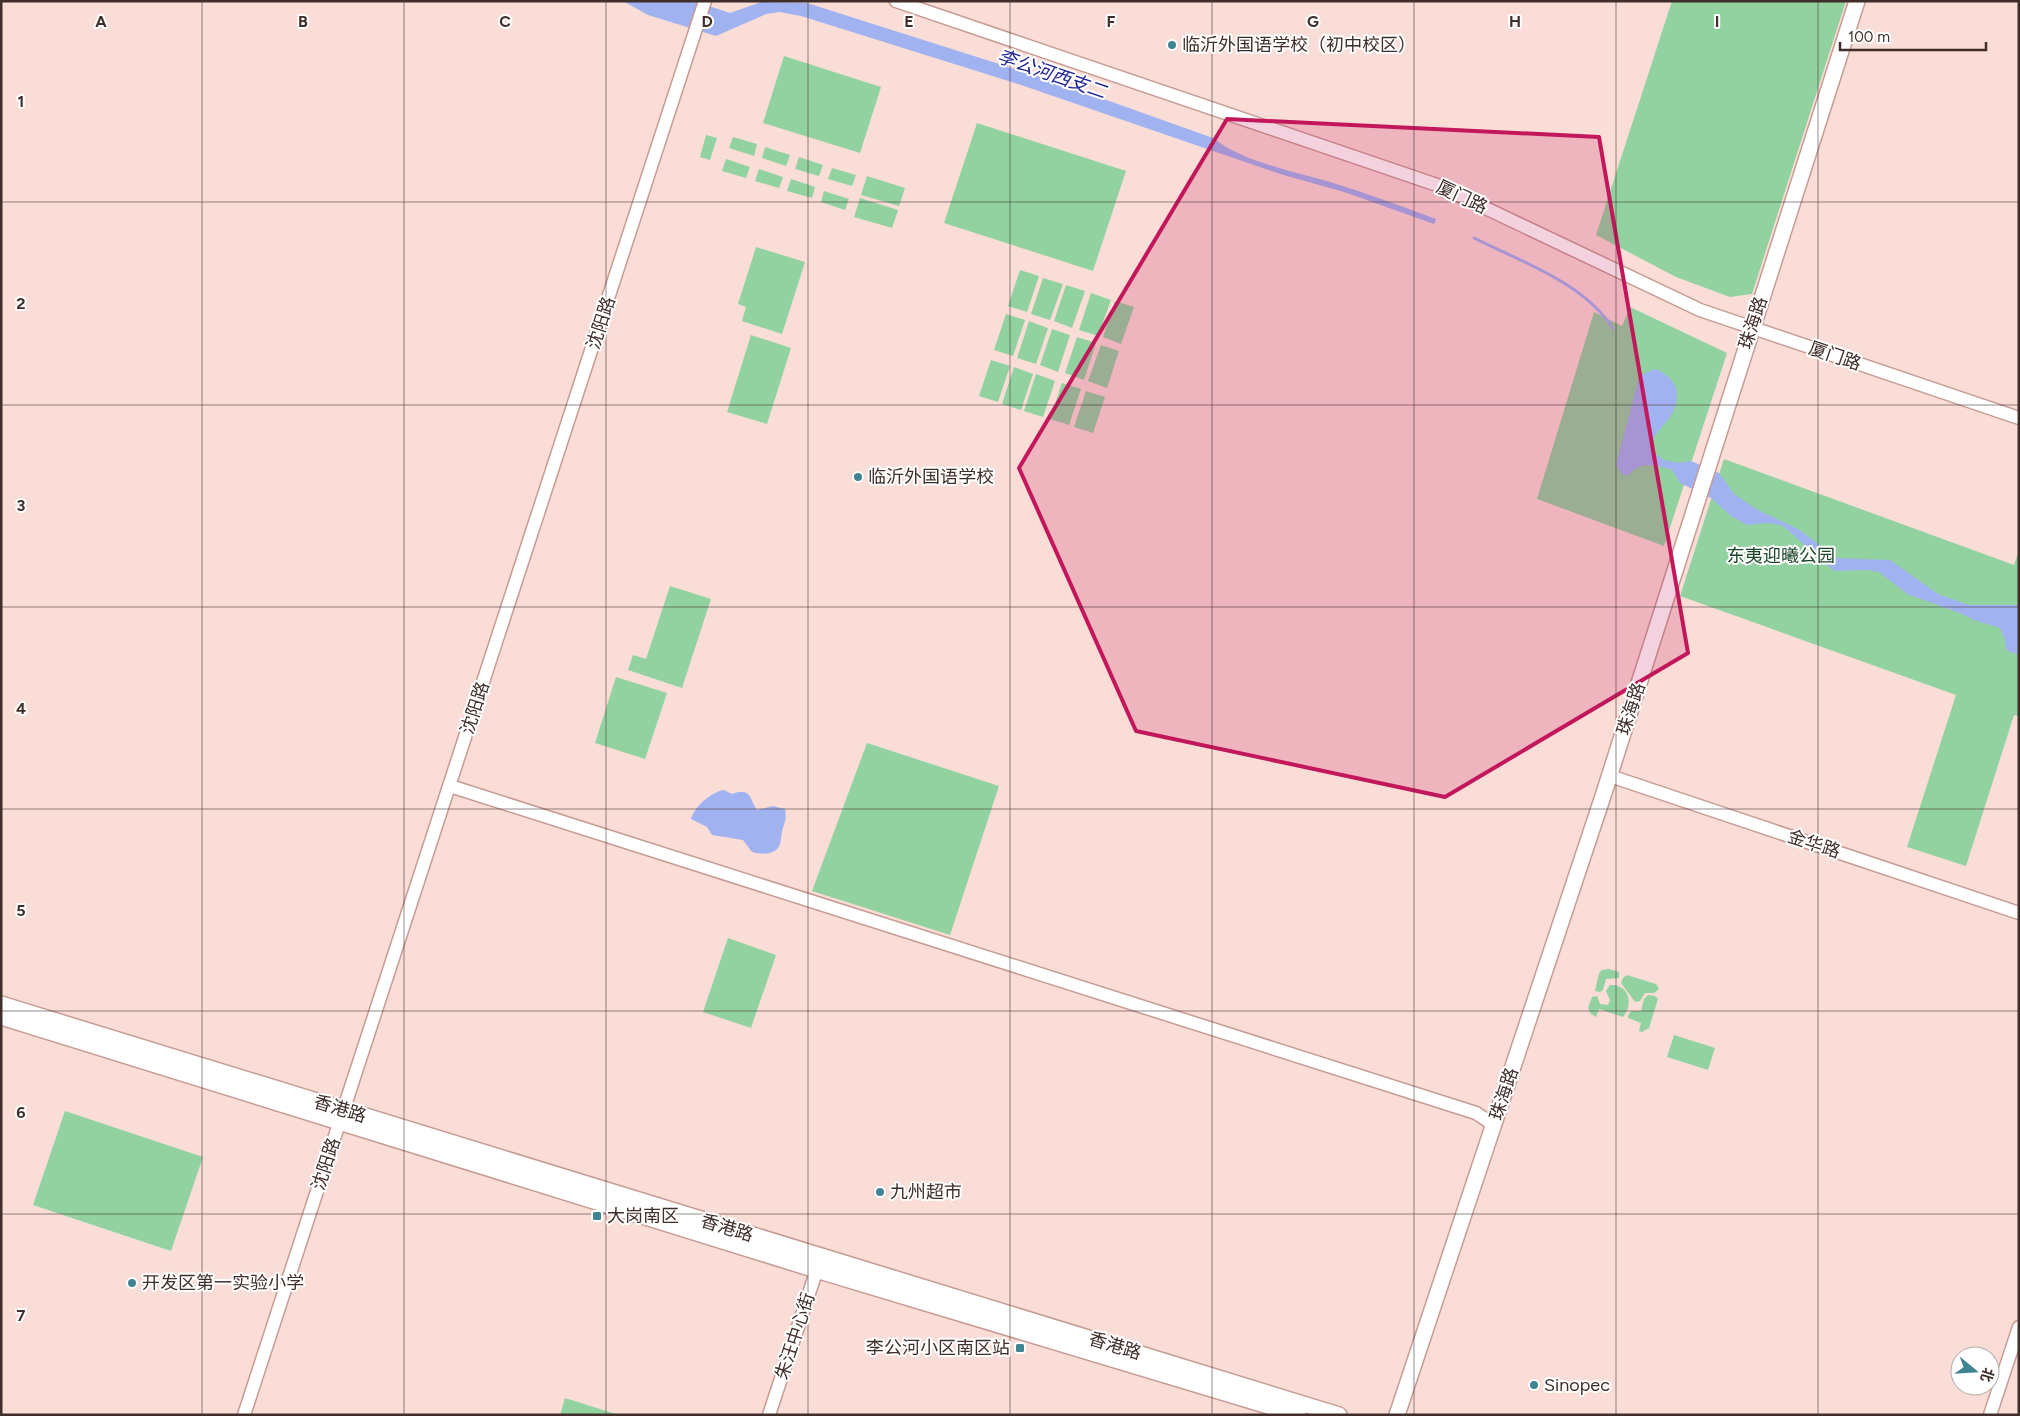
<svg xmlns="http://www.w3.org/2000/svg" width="2020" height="1416" font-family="Figtree,'Noto Sans SC',sans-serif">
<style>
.green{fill:#92d2a0}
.water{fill:#a0b3f0}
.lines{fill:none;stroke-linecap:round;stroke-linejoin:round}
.stream{stroke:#a0b3f0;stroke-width:3}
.minor-casing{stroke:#c79b92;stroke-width:15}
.major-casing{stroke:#c79b92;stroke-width:18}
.minor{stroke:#fff;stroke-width:12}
.major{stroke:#fff;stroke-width:15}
.marked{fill:#c2185b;fill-opacity:0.2;stroke:#c2185b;stroke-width:4;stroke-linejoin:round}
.grid{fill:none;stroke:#402e2b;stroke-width:1;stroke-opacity:0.55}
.poi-dot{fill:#3f8490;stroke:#fff;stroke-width:2}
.labels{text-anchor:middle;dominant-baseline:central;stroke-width:4;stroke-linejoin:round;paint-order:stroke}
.poi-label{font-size:18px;fill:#402e2b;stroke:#fff;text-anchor:start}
.street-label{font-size:18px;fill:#402e2b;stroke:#fff}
.park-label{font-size:18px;fill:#1b4728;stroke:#fff}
.water-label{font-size:19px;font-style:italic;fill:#21289b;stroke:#fff}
.grid-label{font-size:16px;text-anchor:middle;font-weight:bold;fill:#402e2b;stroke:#fff;stroke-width:4;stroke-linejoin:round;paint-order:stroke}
</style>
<rect width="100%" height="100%" fill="#faddd7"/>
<!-- green -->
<path class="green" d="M1672,1H1846L1752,294L1730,297L1676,277L1596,235Z
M784,56L881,87L860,153L763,123Z
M977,123L1126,171L1093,271L944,223Z
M706,135L717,138L710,160L700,157Z
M733,137L757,144L754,156L729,148Z
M765,147L790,155L786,166L762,158Z
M799,157L823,165L819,176L795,169Z
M726,159L750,167L746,178L722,171Z
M832,168L856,175L852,186L828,179Z
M759,169L783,177L779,188L755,181Z
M867,176L905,188L899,206L861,195Z
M791,179L815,187L812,198L787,191Z
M824,191L849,199L845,210L821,202Z
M860,198L898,210L892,228L854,217Z
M756,247L805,262L782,334L742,321L746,307L738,304Z
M1020,270L1039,276L1027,312L1008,306Z
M1043,278L1063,284L1050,320L1031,314Z
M1066,285L1085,291L1072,328L1054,321Z
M1091,293L1111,300L1098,336L1079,330Z
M1115,301L1134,307L1121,344L1103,337Z
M1630,307L1727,353L1664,546L1537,499L1594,312L1622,326Z
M1006,314L1025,320L1013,356L994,350Z
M1029,321L1048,328L1036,364L1017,358Z
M1052,329L1070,335L1058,372L1040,365Z
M751,335L791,348L767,424L727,412Z
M1077,337L1096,343L1084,380L1065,373Z
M1101,345L1119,351L1107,388L1088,381Z
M991,360L1010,366L998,402L979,396Z
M1014,367L1033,374L1021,410L1002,404Z
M1036,374L1055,381L1043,417L1024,411Z
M1062,383L1081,389L1069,425L1050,419Z
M1086,391L1105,397L1093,433L1074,427Z
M1724,459L2014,565L2019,550V716L2014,715L1966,866L1907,847L1956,695L1680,596Z
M670,586L711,599L682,688L628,670L633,655L646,659Z
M616,677L667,693L645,759L595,743Z
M867,743L999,786L950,935L812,891Z
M728,938L776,955L751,1028L703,1012Z
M1609,969L1619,972V978L1606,979L1603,990L1600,992L1595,991L1599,973L1602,970Z
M1627,975L1656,984L1659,989L1654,993H1645L1640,1001L1635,1002L1621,983L1623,978Z
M1610,985C1629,984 1634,1004 1623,1017L1599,1009L1596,1017L1591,1014L1588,1008L1592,997L1597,996L1600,1004L1608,1005L1610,1000L1606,991Z
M1648,995L1655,996L1658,999L1649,1028L1642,1032L1639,1031L1641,1023L1628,1018V1016L1631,1011H1641L1644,999Z
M1674,1035L1715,1048L1708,1070L1667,1057Z
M65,1111L203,1157L171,1251L33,1205Z
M565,1398L619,1415H560Z"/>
<!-- water -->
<path class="water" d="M623,1H694L730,13L761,2L807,3L1059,83L1213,138C1243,162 1293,171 1330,182C1366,193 1401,206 1436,219L1434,224L1344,192L1280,174L1021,85L801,16L779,12L766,14L716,36L648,15Z
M1656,369C1677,379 1682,393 1672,414C1667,423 1656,431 1653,441C1653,444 1654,449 1654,453L1664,460L1678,463L1691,461L1719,473L1734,494L1756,509L1798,529L1837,558L1890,560L1938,594L1969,605H2019V655L2006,650L2005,640L2000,628L1974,620L1960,613L1907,594L1879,572L1868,570L1834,571L1782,525L1765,523L1747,525L1731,516L1711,498L1680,483L1672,470C1656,465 1640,461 1629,475H1623L1616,465L1639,378L1645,373Z
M724,790L732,794C751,787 749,798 757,810L773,806L785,809C787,821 784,822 782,832C781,836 781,840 780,844C777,855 761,855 752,852L743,840L712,835L707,827L691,819C694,807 711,792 724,790Z"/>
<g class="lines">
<!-- stream -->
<path class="stream" d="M1474,238C1520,261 1586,284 1613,329"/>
<defs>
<path id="minor" d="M896,1L1437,185L1700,310L2019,418
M1610,776L2019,913
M450,786L1476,1113L1494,1125
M244,1415L705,1
M769,1415L819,1263
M1990,1415L2019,1327"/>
<path id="major" d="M1,1004L1339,1415
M1,1017L816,1270L1298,1415
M1397,1415L1603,796L1857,1"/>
</defs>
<!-- minor casing -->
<use href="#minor" class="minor-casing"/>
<!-- major casing -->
<use href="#major" class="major-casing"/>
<!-- minor -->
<use href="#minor" class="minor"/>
<!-- major -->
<use href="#major" class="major"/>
</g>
<!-- marked area -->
<path class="marked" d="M1227,119L1599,137L1688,653L1445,797L1136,731L1019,468Z"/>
<!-- grid -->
<path class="grid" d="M202,1V1415M404,1V1415M606,1V1415M808,1V1415M1010,1V1415M1212,1V1415M1414,1V1415M1616,1V1415M1818,1V1415M1,202H2019M1,405H2019M1,607H2019M1,809H2019M1,1011H2019M1,1214H2019"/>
<!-- markers -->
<g class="poi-dot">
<circle cx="1172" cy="45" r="5"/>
<circle cx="858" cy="477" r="5"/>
<circle cx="880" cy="1192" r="5"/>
<rect x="592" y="1211" width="10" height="10" rx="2.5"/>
<circle cx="132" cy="1283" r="5"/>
<rect x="1015" y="1343" width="10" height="10" rx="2.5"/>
<circle cx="1534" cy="1385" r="5"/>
</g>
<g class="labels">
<!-- poi labels -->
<g class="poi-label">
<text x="1182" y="45">临沂外国语学校（初中校区）</text>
<text x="868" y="477">临沂外国语学校</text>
<text x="890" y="1192">九州超市</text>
<text x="607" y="1216">大岗南区</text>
<text x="142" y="1283">开发区第一实验小学</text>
<text x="1010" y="1348" text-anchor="end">李公河小区南区站</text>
<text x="1544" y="1385">Sinopec</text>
</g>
<!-- street labels -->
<g class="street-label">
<text transform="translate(1462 197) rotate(25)">厦门路</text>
<text transform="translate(601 323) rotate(-72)">沈阳路</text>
<text transform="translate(1753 323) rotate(-72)">珠海路</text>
<text transform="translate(1835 356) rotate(19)">厦门路</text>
<text transform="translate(475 708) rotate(-72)">沈阳路</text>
<text transform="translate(1631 709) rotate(-72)">珠海路</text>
<text transform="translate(1814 844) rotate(18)">金华路</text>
<text transform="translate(1504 1094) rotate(-72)">珠海路</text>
<text transform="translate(340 1109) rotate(17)">香港路</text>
<text transform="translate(326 1164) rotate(-72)">沈阳路</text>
<text transform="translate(727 1228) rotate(17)">香港路</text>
<text transform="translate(795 1336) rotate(-72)">朱汪中心街</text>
<text transform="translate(1115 1346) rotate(17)">香港路</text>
</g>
<!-- park labels -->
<g class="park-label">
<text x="1781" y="556">东夷迎曦公园</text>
</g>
<!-- water labels -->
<g class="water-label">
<text transform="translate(1052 74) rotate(19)">李公河西支二</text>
</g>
</g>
<g class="grid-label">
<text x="101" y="27">A</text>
<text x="303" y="27">B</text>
<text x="505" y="27">C</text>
<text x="707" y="27">D</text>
<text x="909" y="27">E</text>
<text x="1111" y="27">F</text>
<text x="1313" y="27">G</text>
<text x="1515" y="27">H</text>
<text x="1717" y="27">I</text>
<text x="21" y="107">1</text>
<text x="21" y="309">2</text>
<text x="21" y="511">3</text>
<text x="21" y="714">4</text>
<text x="21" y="916">5</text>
<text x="21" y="1118">6</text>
<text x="21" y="1321">7</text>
</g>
<!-- border -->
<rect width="2020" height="1416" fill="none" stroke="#402e2b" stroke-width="5"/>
<!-- north arrow -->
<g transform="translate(1975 1371) rotate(108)"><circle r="24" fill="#ffffff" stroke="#b3abaa"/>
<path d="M0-4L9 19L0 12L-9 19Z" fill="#3f8490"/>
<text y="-8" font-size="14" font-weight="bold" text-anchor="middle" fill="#402e2b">北</text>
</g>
<!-- scale -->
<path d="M1840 42v8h146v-8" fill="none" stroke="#402e2b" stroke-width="2.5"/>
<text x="1848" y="42" font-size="15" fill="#402e2b" stroke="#ffffff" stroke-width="4" paint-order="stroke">100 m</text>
</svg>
